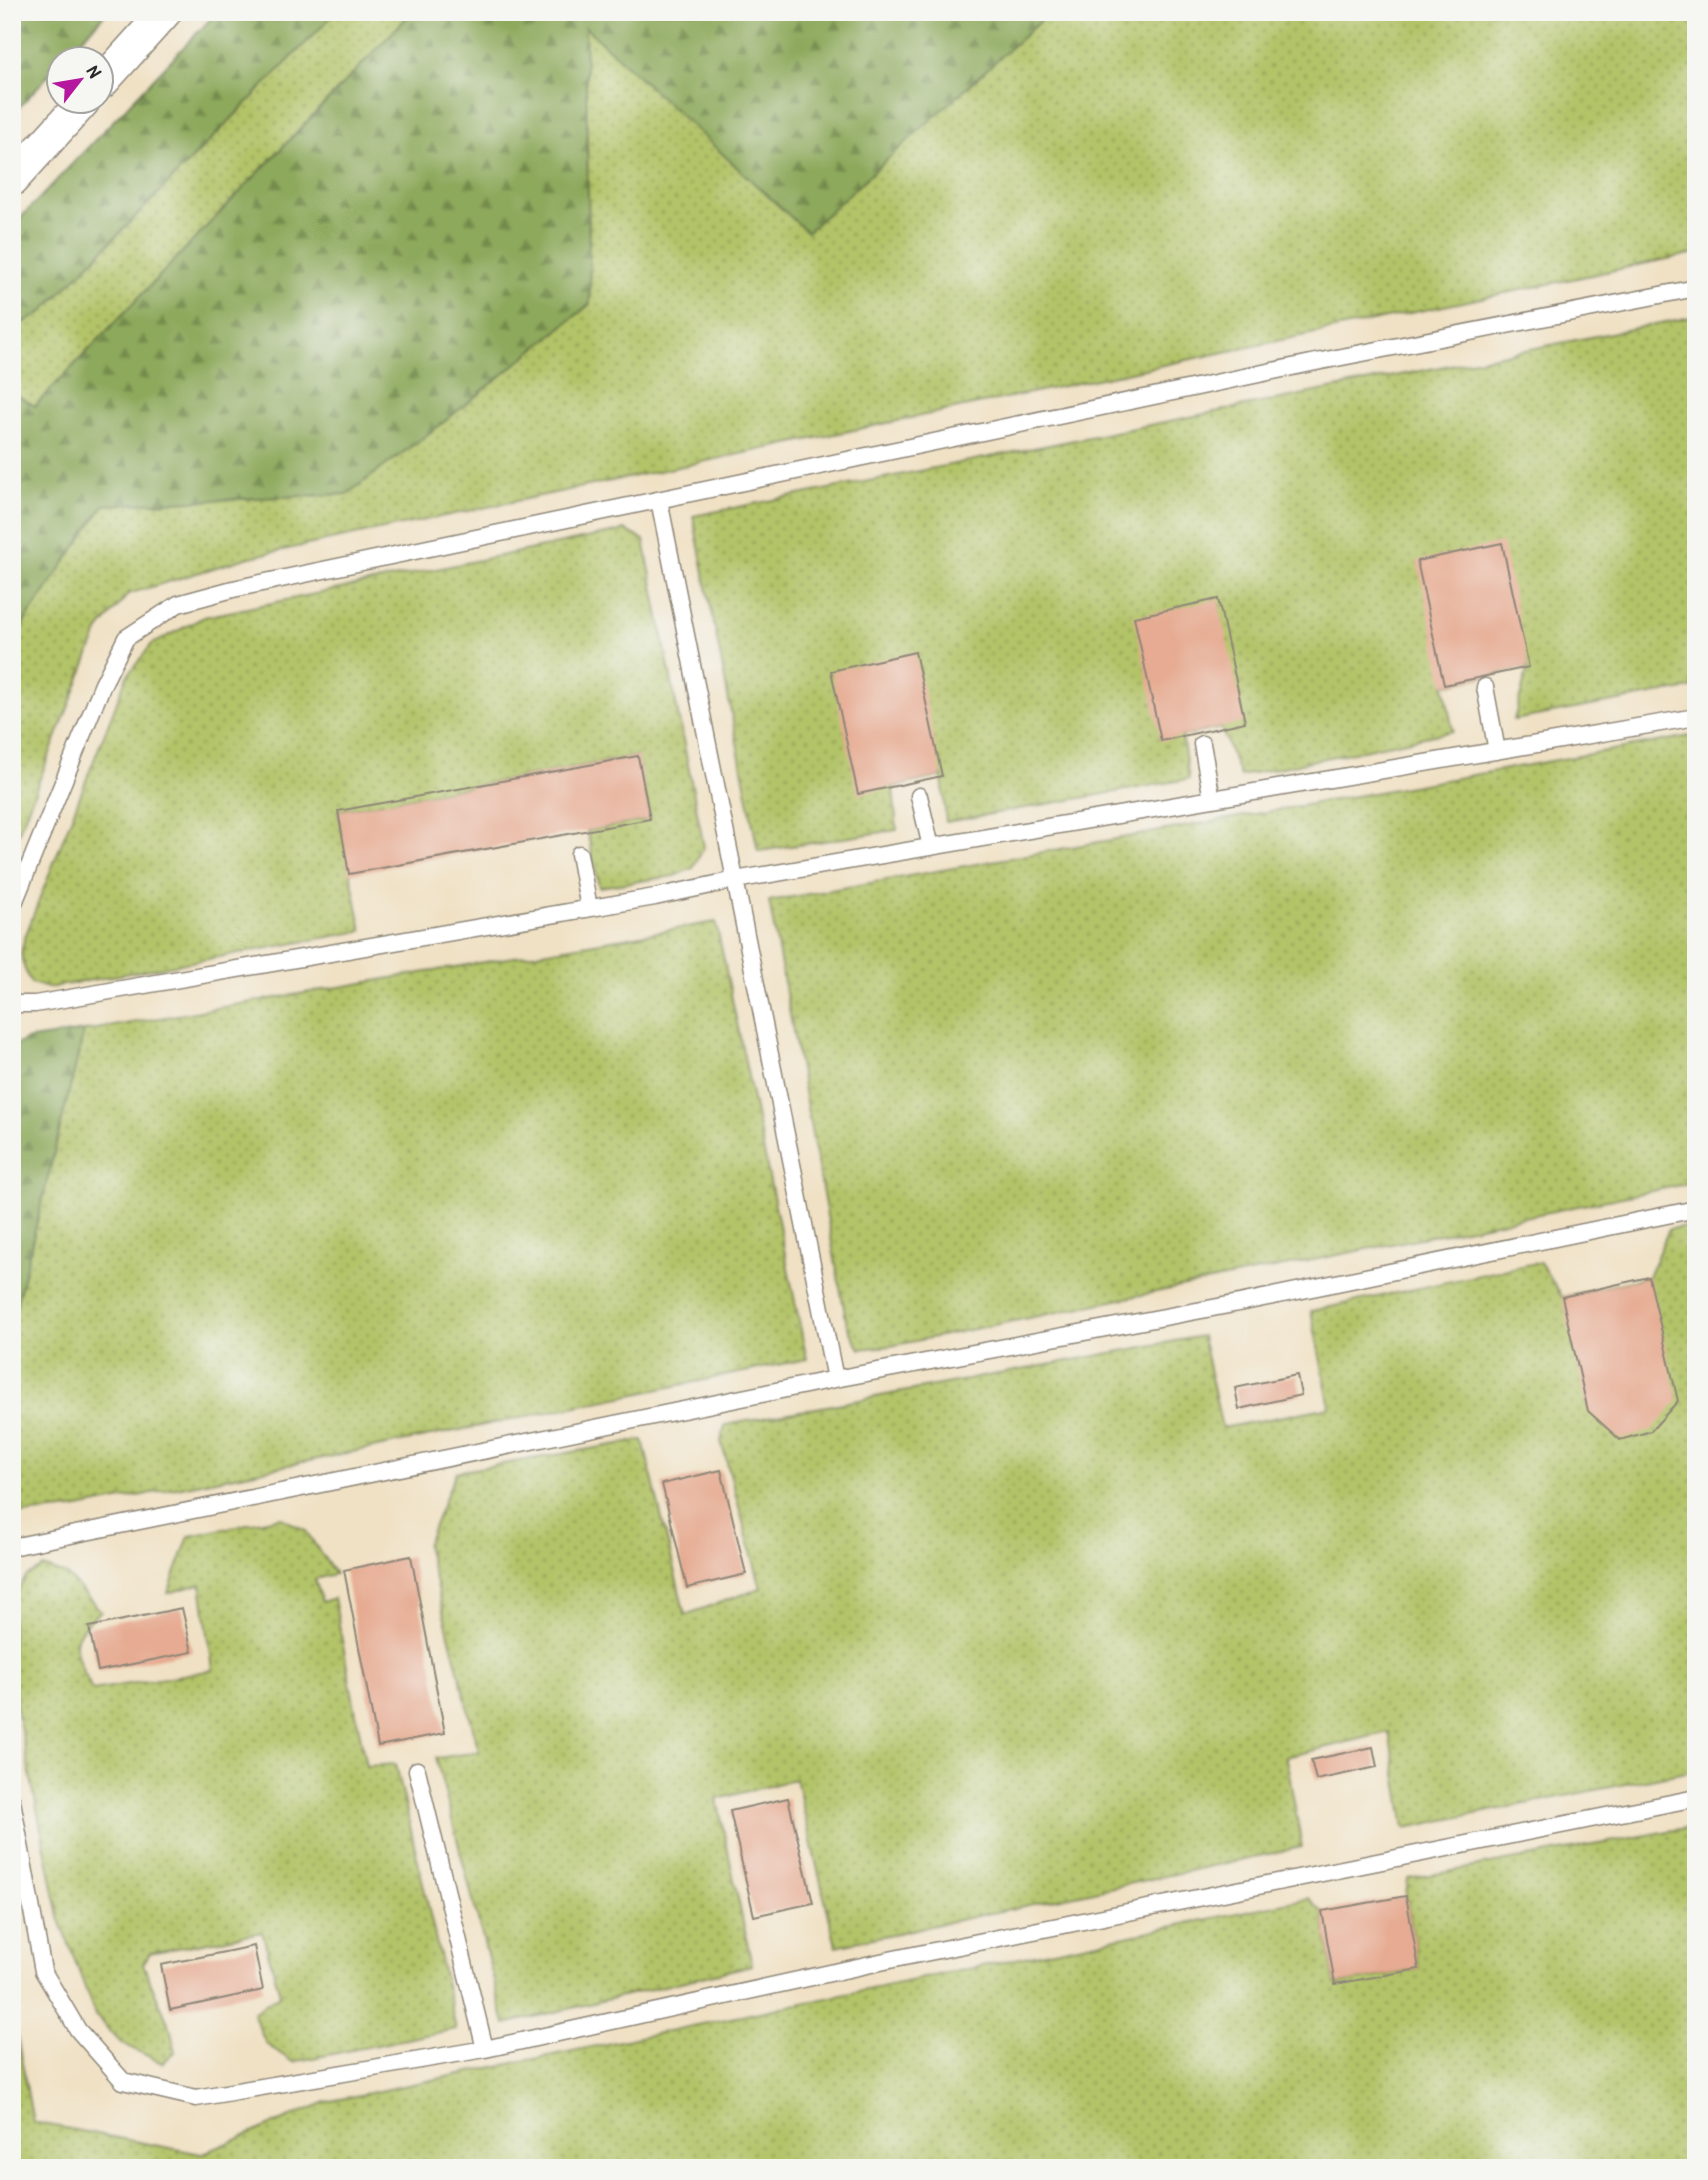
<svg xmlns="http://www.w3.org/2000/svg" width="1708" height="2180" font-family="'Patrick Hand',sans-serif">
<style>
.grass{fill:url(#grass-dots);stroke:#6e7749;stroke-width:2}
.forest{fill:url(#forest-firs);stroke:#5c6a44;stroke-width:2}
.building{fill:#e6ab92}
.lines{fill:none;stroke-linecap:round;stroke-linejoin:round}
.lane-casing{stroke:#8e8678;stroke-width:19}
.street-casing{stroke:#8e8678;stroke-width:35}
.lane{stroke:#fff;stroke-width:16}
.street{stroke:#fff;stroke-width:32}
</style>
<defs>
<pattern id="grass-dots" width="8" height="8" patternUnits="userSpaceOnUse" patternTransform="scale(1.75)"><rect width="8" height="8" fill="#b2c367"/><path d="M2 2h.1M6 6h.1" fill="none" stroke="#919f55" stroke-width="1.8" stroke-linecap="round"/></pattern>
<pattern id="forest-firs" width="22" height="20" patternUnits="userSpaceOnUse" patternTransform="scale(1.75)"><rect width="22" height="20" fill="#8da95c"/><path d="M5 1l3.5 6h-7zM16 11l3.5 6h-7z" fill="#738a4c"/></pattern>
</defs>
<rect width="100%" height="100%" fill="#f6f6f2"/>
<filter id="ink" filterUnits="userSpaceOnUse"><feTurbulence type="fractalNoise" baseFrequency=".0143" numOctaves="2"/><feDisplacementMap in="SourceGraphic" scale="14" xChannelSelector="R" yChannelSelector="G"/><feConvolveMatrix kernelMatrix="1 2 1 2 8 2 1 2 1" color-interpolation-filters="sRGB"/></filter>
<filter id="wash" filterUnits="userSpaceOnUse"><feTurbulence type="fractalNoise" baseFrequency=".00686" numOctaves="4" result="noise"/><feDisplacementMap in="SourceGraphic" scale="28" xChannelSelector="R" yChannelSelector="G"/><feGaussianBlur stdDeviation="1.57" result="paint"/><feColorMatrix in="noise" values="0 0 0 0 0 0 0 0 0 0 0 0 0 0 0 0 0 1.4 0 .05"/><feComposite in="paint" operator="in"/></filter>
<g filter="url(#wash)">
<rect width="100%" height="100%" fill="#f0e1c4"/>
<!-- grass -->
<path class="grass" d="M336,12H412L34,407L12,392V329L41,313Z
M1050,12H1696V253L250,557L128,594L99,630L12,849V640L104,505L347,494L440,425L590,304L585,26L807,231Z
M1696,316V687L1514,720L1528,667L1444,685L1453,731L1240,776L1221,728L1182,736L1189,779L946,822L942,776L893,787L897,830L758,851L693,516Z
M625,530L644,540L704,847L693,868L674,876L599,887L587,831L650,819L637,756L338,811L362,931L48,988L31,983C14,951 23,945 34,913L127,676L152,644L204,617Z
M1696,735V1182L891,1346L860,1349L847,1325L769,901Z
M716,922L807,1359L74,1509L12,1515V1323L84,1031Z
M1696,1225V1770L1405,1828L1389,1732L1286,1757L1302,1847L836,1946L796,1779L717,1799L752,1965L505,2024L436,1758L479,1752L426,1545L456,1472L643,1440L685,1615L761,1588L721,1441L725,1425L1202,1336L1222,1428L1330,1407L1311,1311L1540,1262L1562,1297L1648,1277L1669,1229Z
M281,1517L306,1531L335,1574L315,1579L322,1602L334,1598L366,1766L396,1764L456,2029L293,2062L266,2044L253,2013L280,1994L262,1932L150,1953L143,1964L171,2030L175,2052L162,2063L121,2043L95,2015L59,1917L17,1711L12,1671V1600L26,1577L43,1567L67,1575L101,1611C63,1640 75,1651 92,1690L213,1670L201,1584L168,1593L189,1536Z
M1696,1826V2168H12V2009L33,2122L202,2154L326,2102L1309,1898L1322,1911L1335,1984L1419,1969L1406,1896L1408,1879Z"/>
<!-- forest -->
<path class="forest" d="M12,12H107L63,59L60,60L59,64L12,115Z
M217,12H336L41,313L12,329V227Z
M412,12H1050L807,232L585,27L590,304L440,425L347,494L104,505L12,640V392L35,406Z
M84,1031L12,1323V1047L25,1040Z"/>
<g id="blocks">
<!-- building -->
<path class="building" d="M1502,543L1529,667L1444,685L1417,561Z
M1218,599L1245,722L1161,741L1134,617Z
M915,652L942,776L858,794L831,671Z
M638,756L650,819L349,874L338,811Z
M1649,1277L1678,1401L1651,1431L1620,1440L1588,1411L1562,1297Z
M1297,1375L1301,1395L1239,1409L1235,1388Z
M721,1470L746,1574L687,1588L662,1484Z
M411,1556L445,1733L378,1746L344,1570Z
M182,1608L192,1652L98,1671L89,1627Z
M1373,1747L1377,1767L1316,1780L1311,1760Z
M788,1798L813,1903L754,1916L730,1811Z
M1406,1896L1419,1969L1335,1984L1322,1911Z
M254,1946L263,1990L170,2010L161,1965Z"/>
</g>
</g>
<g filter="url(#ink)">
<use href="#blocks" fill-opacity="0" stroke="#8e8678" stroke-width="2"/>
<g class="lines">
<defs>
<path id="lane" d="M659,500L835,1379
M1485,687L1497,751
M1202,744L1212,799
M919,796L931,847
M579,854L589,908
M12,908L103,684L126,638L178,604L233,589L1316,362L1696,288
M12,1004H35L655,897L735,880L1696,717
M12,1547L835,1379L1239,1303L1696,1209
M417,1770L485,2049
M12,1801L43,1971L78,2030L123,2081L196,2098L485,2049L894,1959L1696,1798"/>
<path id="street" d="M102,82L165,12
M12,180L83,102"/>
</defs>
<!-- lane casing -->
<use href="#lane" class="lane-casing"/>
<!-- street casing -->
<use href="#street" class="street-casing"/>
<!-- lane -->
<use href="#lane" class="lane"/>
<!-- street -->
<use href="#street" class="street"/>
</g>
</g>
<!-- margin -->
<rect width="1708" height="2180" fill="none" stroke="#f6f6f2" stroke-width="42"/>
<!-- north arrow -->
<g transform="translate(80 80) rotate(59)"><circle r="33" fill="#f6f6f2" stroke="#a5a5a2" stroke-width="2"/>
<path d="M0-5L12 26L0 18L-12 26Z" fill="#b5179e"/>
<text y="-10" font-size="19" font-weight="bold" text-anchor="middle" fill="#2b2b2b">N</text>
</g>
</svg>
